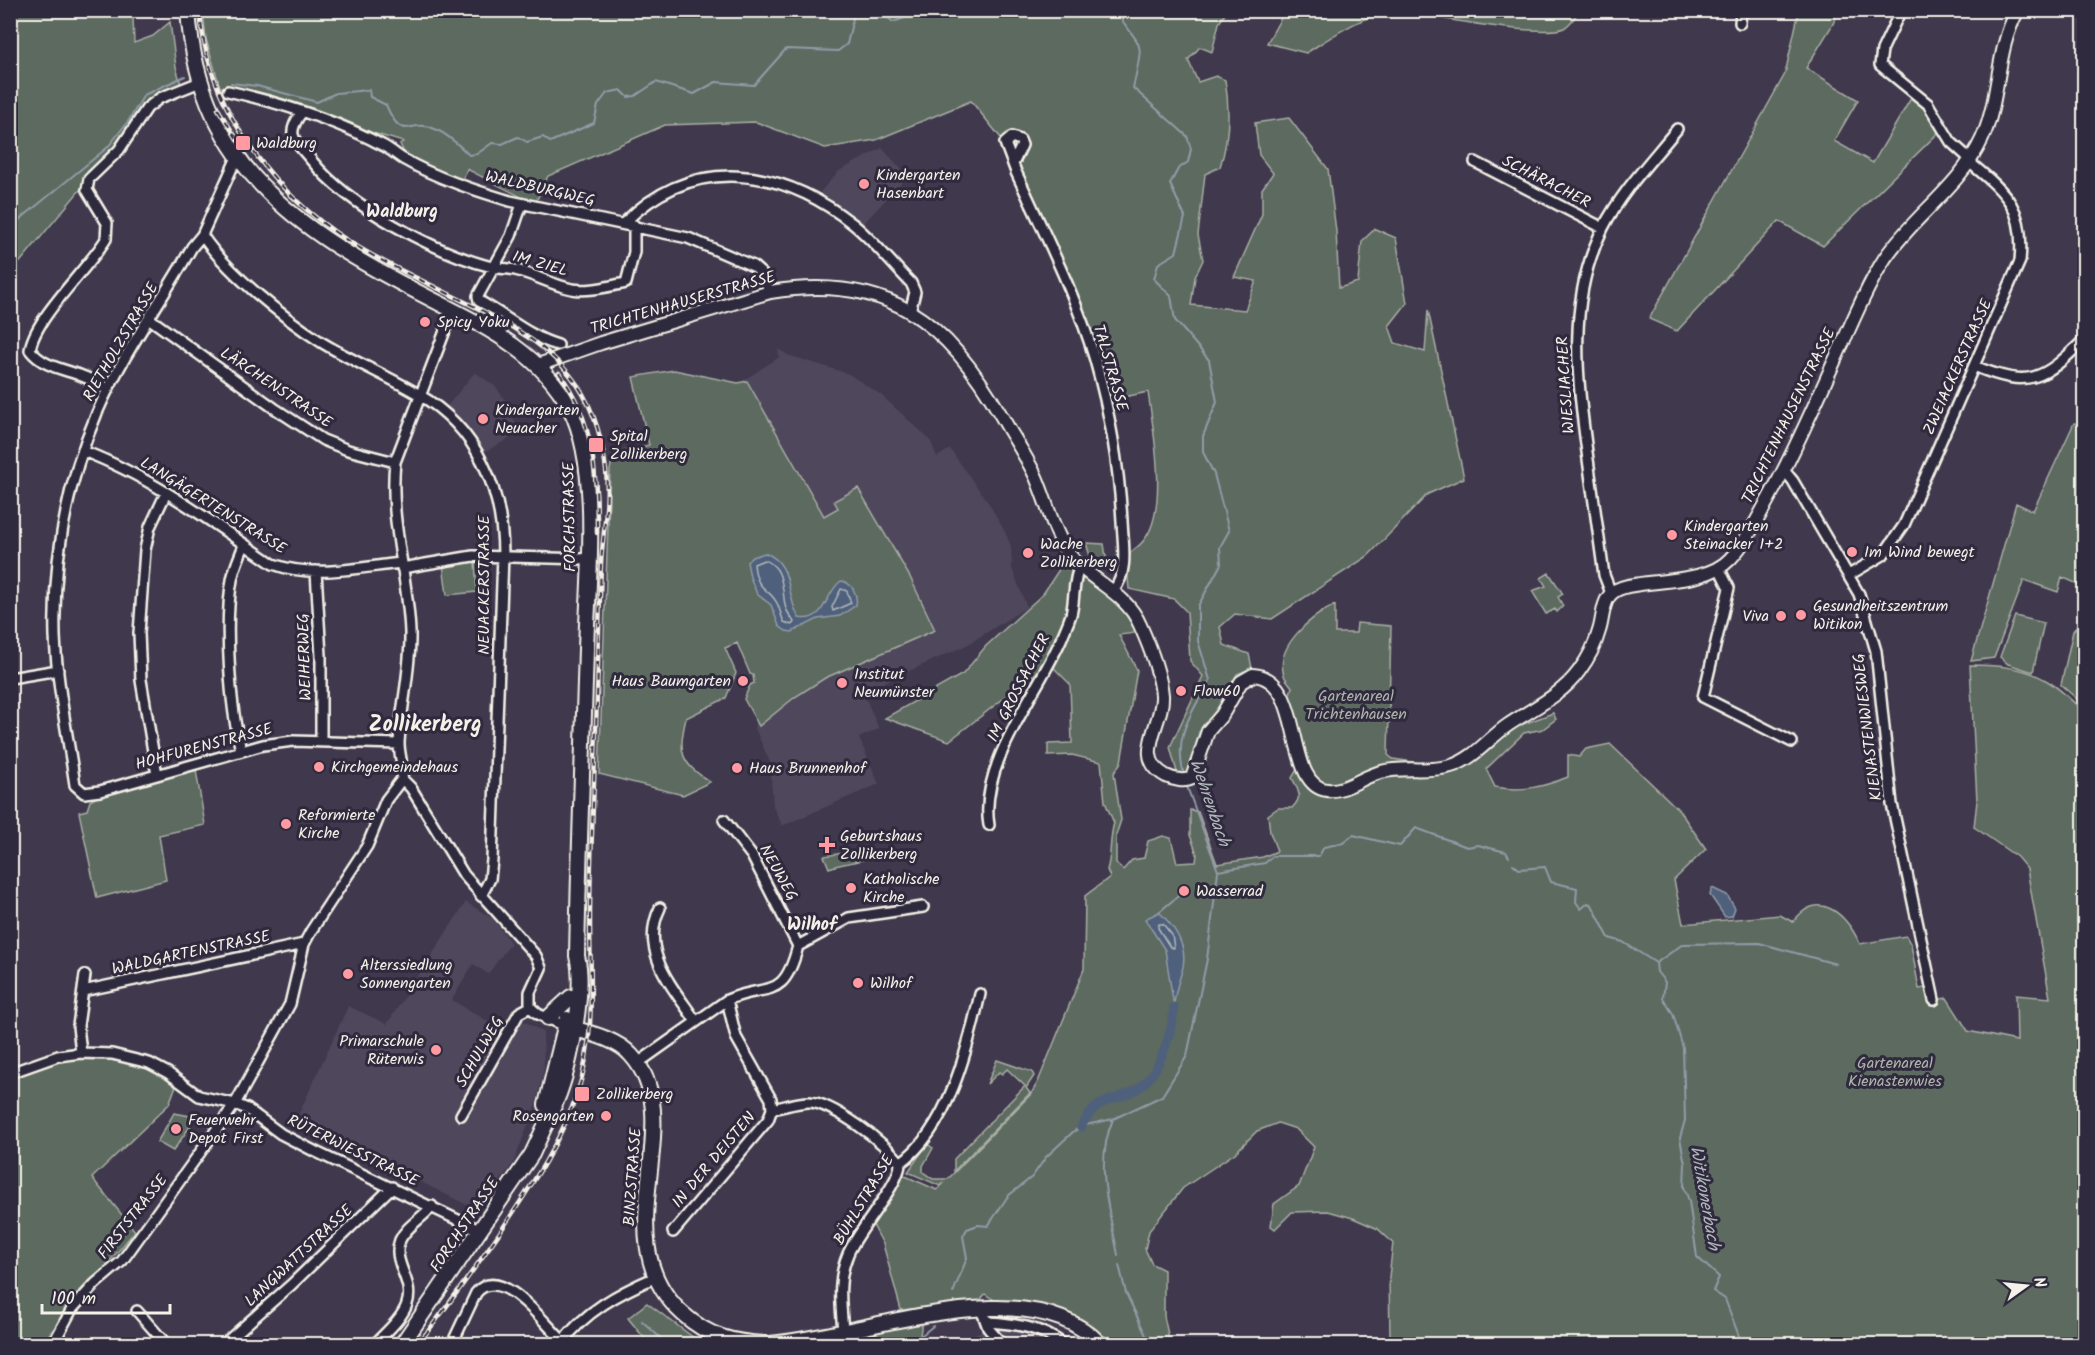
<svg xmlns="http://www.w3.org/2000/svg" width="2095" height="1355" font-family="Kalam,sans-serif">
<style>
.built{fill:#4f465b}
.green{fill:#5c6a60;stroke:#a8aea4;stroke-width:1.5}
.water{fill:#50617b;stroke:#929ba7;stroke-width:1.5}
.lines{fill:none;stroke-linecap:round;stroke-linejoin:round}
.shore{stroke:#b2b7bc;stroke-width:1.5}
.stream{stroke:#929ba7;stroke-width:2}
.canal{stroke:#50617b;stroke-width:9}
.minor-casing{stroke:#f4f1e8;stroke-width:14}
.tertiary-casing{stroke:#f4f1e8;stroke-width:16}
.secondary-casing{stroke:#f4f1e8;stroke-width:18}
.minor{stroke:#2f2a3d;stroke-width:9}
.tertiary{stroke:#2f2a3d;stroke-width:12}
.secondary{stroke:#2f2a3d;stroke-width:14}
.rail-casing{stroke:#f4f1e8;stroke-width:4.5}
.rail{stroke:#2f2a3d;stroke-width:2;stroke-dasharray:7;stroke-linecap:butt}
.poi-dot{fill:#ff9aa2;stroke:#2f2a3d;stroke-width:2}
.labels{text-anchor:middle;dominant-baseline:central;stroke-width:6;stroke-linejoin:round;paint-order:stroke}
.poi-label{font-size:16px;fill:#f4f1e8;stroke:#2f2a3d;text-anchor:start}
.street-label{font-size:16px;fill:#f4f1e8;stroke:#2f2a3d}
.park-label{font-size:16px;fill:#b0b4ab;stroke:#2f2a3d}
.neighbourhood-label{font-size:18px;font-weight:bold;fill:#f4f1e8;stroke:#2f2a3d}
.water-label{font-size:18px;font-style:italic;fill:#b2b7bc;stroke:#2f2a3d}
.district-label{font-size:22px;font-weight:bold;fill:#f4f1e8;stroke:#2f2a3d}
</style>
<rect width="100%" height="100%" fill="#40384d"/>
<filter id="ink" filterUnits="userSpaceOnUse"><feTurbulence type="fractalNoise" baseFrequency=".0167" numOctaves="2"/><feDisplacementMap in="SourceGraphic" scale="12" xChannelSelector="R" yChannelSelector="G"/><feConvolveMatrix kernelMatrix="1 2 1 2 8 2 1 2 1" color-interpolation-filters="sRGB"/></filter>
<g filter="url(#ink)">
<!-- built -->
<path class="built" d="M882,148L908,176L862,225L820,192L839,171Z
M778,349L788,355L849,374L881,395L923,433L931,442L937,457L950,449L990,505L1005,532L1011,546L1012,568L1027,607L967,645L863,692L879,729L859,738L879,784L782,826L773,806L770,763L754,726L773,687L613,454L649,445L633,377L735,386L779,357Z
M475,372L496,387L507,403L520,433L479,455L443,411Z
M466,902L493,919L511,943L488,974L473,964L452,1000L508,1033L517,1017L543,1032L544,1068L536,1104L513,1164L477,1210L296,1120L348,1006L387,1024Z
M995,1326L1019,1327L1040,1334L1059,1344H955L963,1338Z"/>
<!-- green -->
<path class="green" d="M11,11H136L133,18L134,43L153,36L170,22L176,67L182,88L143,114L11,273Z
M203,11H1227L1219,23L1212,52L1200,47L1188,60L1198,82L1216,76L1225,80C1230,109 1229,139 1220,167L1205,174L1198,235L1203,260L1195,277L1191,305L1245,310L1256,281L1234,277L1262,214V189L1273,173L1259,155L1255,123L1289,118L1328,169L1336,231L1339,288L1358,282L1362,241L1375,229L1396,238L1407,303L1389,326L1395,343L1425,352L1428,310L1464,478L1428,494L1368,556L1272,619L1235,614L1220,627L1224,645L1249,654L1252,668L1237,674L1224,700L1199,732L1189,774L1177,772L1170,747L1203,676L1190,661L1187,612L1174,599L1129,589L1126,556C1132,551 1140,546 1144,540C1169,509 1153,429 1148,392L1110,400L1087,336L1005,143L971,101L876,140L825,148L756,122L665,125L548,176L535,204L467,169L462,182L406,157L400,144L403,142L220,87L206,39Z
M1278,11H1393C1362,15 1333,36 1306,53L1267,43L1282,16Z
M1400,11H1579C1575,17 1571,24 1564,28C1539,38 1431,16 1400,11Z
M1799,11H1838L1833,24L1806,68L1858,100L1834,141L1873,163L1914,93L1926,106L1940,131L1823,246L1779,221L1677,331L1649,319L1785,74Z
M674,370L738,383L747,381L824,516L838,508L834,501L858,488L910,577L935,630L825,678L795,697L759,726L744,699L750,685L754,683L753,675L750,674L737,643L725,648L736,673L726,698L686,718C678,753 680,762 710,782L683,795L599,774L610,470L613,454L649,445L633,377Z
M2074,423L2084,425V608L2078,606L2080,585L2062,577L2058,592L2024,580L1994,658L1971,661L2016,503L2033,511Z
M1086,543L1104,544L1106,557L1114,568L1097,565L1090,556Z
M1069,554L1123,599L1143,632L1119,635L1137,670L1121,762L1114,773L1121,820L1116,835V863L1123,870L1132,860L1144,858L1148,841L1163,836L1171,838L1177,863L1196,862L1197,854L1190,835V810L1198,812L1217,864L1263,857L1277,851L1270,832L1268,815L1278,808H1292C1303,797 1299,791 1292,778L1306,754L1289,697L1292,687C1290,684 1285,679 1284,675C1274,646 1313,615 1335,605V633H1356L1357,623L1391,626L1388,755L1393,759L1461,769L1518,726L1553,713L1556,719L1543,729L1524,733L1486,769L1495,787C1522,792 1543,787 1568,777V755L1579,757L1586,749L1610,744L1679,810L1706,849L1674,880L1683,924L1780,915L1793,922C1819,888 1846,914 1860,944L1906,936L1911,945L1919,989L1931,987L1934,1000L1947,998L1968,1031L2017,1041L2016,995L2050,998L2027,869L2017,857L1974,827L1977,801L1970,665C1996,665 2026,667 2049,682C2062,690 2073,702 2084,712V1344L1405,1342L1390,1336L1389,1277L1393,1243L1378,1229L1353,1218L1328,1211L1292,1212L1275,1229L1271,1226L1274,1204L1299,1186L1314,1147L1296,1129L1278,1123L1257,1131L1235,1153L1183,1188L1149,1231L1145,1249L1152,1264L1164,1270V1316L1170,1344H1107C1098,1335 1087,1323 1074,1319C1045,1310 1010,1313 985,1294L979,1302L901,1310L883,1244L873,1225L903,1175L937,1190L944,1183L940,1186L908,1172L927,1144L933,1148L923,1166V1172L933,1179H948L1031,1094L1038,1082L1084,969L1085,896L1110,877L1107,870C1112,854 1109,839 1114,823L1105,802L1101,762L1072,755L1048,756V744L1072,743L1070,684L1049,663L949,741L885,718L963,674L986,646L1043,594Z
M472,560L475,561L477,592L447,595L443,564Z
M1549,573L1563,594L1558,597L1563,606L1557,612L1555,609L1546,614L1532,591L1546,586L1541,578Z
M2015,616L2044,623L2033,672L2008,664L2000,657Z
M2079,623H2084V705L2061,685L2073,631Z
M196,770L205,825L159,835L166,880L97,898L79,812L87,810L90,801L97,797Z
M863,850L868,858C855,863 843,863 829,868L824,856Z
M81,1053L149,1063L177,1083L169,1104L92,1178L135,1231L41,1344H11L10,1073Z
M997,1060L1032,1072L1034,1076L1026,1088L1030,1093L954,1171V1159L1025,1086L1007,1069L1002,1074L999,1072L987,1084Z
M174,1113L190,1116L191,1125L173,1151L157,1142Z
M647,1303L701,1343L712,1344H649L628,1318Z
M922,1320L919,1344H818Z"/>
<!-- water -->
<path class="water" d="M765,553C794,563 786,598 799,618C826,623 825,592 841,581C852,582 858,595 856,605L840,616L818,619L792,632L786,631L779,626L771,605L757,594L750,577L747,562L752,557Z
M1712,888L1727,895L1735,908L1732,916L1725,917L1710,895Z
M1159,912C1175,927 1189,947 1182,971C1178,983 1174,994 1174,1007L1165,950L1145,919Z"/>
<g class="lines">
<!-- shore -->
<path class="shore" d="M764,560C784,566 782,589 785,605C786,611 791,617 794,622L792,625L784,622C781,616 780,609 777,603C768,586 757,593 754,564Z
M841,589L847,591L851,603L833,611L832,607Z
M1159,924H1163L1172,935L1174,948L1170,947L1158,928Z"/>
<!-- stream -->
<path class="stream" d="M879,10L893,22L922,12
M996,10H1006
M1115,10C1142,52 1145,35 1133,88L1187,136L1191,149L1188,162L1178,169L1170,184L1185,217L1176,253L1158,264L1154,279L1171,296L1175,320L1209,360L1217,402L1203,436V452L1214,474L1229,531L1220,547L1221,564L1198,606V641L1210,680C1191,714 1173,736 1184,775
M1526,10C1543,17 1557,14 1576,12
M1585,12L1619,14
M945,16L971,10
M231,83L257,86L317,102L336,93L369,90L370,97L386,105C404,146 408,117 435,129C447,134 460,146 469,155L477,154L492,143L502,144L518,137L527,142L543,137L550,142L594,123L598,105L607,93L621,90L628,97L635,96L656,82L694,94L716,82L754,85L786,49L838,51L847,44L854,14L861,10
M10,232L18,221L108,147L129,120L144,95L185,76
M1513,864L1519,869L1545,867L1551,882L1577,888L1576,902L1581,909L1588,903L1592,905L1609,938L1623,942L1656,963L1657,972L1665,982L1663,998L1673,1014L1683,1048L1685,1120L1680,1138L1685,1164L1684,1187L1689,1201L1697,1257L1719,1277L1713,1291L1725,1299L1742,1344
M1218,871L1265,863L1273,856H1319L1324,847L1343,843L1353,835L1400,846L1416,828L1467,847L1478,845L1506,852L1509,857
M1203,885L1217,884
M1159,912L1184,891
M1656,963L1683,944L1759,943L1836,964
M1113,1119C1094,1165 1109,1208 1118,1255
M1119,1265L1126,1293L1150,1344
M953,1293L967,1258L963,1236L967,1229L978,1225L988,1226L1008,1196L1032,1177L1046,1157L1074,1131L1086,1125L1113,1119L1162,1096L1187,1056L1207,959L1218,871L1186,784
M642,1321L667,1344
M911,1344L933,1326"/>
<!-- canal -->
<path class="canal" d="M1081,1127C1096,1099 1106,1103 1132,1092C1159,1080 1172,1033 1174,1007"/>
<defs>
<path id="minor" d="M1901,10L1882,50L1880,65L1928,104L1951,142L1971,160
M1740,23L1741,10
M228,91C281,103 336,120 384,146C391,150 397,155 403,159C436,178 474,190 510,201L688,238L753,266L762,274L770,292
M302,112C284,136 295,140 312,161C348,206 436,253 492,267C499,269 507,268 515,270C534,274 552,285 572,289C589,292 609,286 626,283L634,252V225
M237,157L202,235L192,247C161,302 122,355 97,413C67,483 53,560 55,636C57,686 68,736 75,785L84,793L100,791L263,745L293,741L399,744
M1475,162L1603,228
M1013,164L1022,145L1020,140L1012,137L1005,143L1016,172C1044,233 1076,295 1095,360C1110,413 1119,467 1122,521C1123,545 1129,572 1113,591
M522,204L511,236L478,296L479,301C505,315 531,338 558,345
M624,223C693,154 781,167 853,224C874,241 892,264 911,283L915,292L910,312
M202,235C226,272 284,318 321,342C352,361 386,375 418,394C477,428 503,489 503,555L492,860L490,879L481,896
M150,319L274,408L323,440L348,450L395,462
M1974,366C2030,389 2043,380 2084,340
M108,390C100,385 91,379 82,376C64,369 43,367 30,350C34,318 88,269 106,239L107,223L87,190L89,179L119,150L147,108L160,98L200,82
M83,451C152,477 213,523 273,564C313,579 360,567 402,563
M1784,470L1793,481L1859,594L1876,651L1892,804L1934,1000
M402,568L473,556L588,559
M1719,568L1729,588L1703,697L1792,742
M316,571L321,656V741
M1849,575L1883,555L1904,525L2020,261C2025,209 2008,194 1969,162
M1611,593L1604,575C1598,534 1593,493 1587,452C1577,376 1567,300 1603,228C1622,191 1651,161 1677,129
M10,678L58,670
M241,750C230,708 224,623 232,580C234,568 240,556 244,545
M157,775L141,680L139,633L145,550L150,527L166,493
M402,779C404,766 399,755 399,743C401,706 411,670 410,632C408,576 389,519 395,462L453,310
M402,779L411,788L464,875L536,956L541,968L530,992V1007L538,1014L565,1026
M724,820L752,856L798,946
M989,825C978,764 1041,689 1063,635C1066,627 1071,618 1072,610C1075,593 1073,581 1080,565
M660,908C639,951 672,986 695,1020
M798,946L849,918L923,907
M83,991L304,944
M727,1000L736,1037L771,1099L772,1109
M81,1053L78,1026L85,975
M638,1063L727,1000C768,982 783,1003 798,946
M10,1073L58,1056L81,1053L112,1054L149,1063L168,1073L199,1096L235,1104L247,1109L281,1134L314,1151L481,1231
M772,1109C784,1107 797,1102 809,1102C831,1102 889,1145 900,1163
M461,1115L519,1013L530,1007
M900,1163C948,1130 968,1048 980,994
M673,1232L768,1120L772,1109
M983,1309V1315L989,1322C1017,1324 1040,1327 1063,1344
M137,1311L166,1344
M984,1317L988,1328L1002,1344
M843,1332C841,1304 837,1280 848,1254C857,1231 901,1183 900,1163
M53,1344L72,1309L95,1284L122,1261L235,1104L290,1004L304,944L311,931L367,846L386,800L402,779
M224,1344L291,1285L392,1187
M375,1344C385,1333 402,1319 407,1304C415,1281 391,1263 400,1240C406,1226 423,1218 432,1206
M452,1344L476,1293C502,1262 547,1328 566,1344
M561,1344C585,1311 619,1293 656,1277"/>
<path id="tertiary" d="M538,365L601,343L770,292C887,273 946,320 1002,417C1013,437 1026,456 1036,477C1046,500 1052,527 1065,548C1084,580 1125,589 1140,625C1149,645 1160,673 1162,695C1164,723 1131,757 1166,776C1174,780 1185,782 1192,778L1208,731L1222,715L1241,682L1253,675C1306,678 1284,786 1327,790C1346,792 1363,776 1381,772C1404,766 1429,773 1451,766C1474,759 1489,738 1508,725C1533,708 1561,696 1579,671C1588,659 1595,646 1599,631C1603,620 1602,604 1610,595C1626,575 1701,590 1730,559C1746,542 1757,520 1768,500C1797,448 1820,392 1845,338C1857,311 1869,283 1885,258C1914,215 1960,187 1982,139C2001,97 1995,51 2018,10"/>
<path id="secondary" d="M188,10C199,172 308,237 439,303C490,329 542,355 570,408C601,469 588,580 586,649C583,751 579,853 577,956C586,991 569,1075 553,1108C546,1124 539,1139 532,1154L402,1344
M548,1018L571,997
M565,1026C585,1032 616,1038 631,1055C692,1122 600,1240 683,1314C708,1336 732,1343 766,1344
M546,1105L567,1019
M770,1344C859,1338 1027,1266 1100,1344"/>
</defs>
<!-- minor casing -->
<use href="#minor" class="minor-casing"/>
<!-- tertiary casing -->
<use href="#tertiary" class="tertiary-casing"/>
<!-- secondary casing -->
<use href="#secondary" class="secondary-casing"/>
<!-- minor -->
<use href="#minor" class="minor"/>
<!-- tertiary -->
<use href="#tertiary" class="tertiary"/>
<!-- secondary -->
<use href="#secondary" class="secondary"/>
<defs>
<path id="rail" d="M200,10C205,99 264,182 335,232C368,255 404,272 439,289C485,312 537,334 570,375C592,402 602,436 606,470C609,502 603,532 601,564C599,619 598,675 596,730C594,793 590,856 590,919C590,978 596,1035 578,1091C561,1142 531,1186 502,1229C475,1268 447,1307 418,1344
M218,109L244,150
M559,373C595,420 597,477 597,533"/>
</defs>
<!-- rail casing -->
<use href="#rail" class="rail-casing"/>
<!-- rail -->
<use href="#rail" class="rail"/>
</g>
</g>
<!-- markers -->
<g class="poi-dot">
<rect x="235" y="135" width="16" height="16" rx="3"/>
<circle cx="864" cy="184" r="6"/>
<circle cx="425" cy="322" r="6"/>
<circle cx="483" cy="419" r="6"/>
<rect x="588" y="437" width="16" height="16" rx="3"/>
<circle cx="1672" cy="535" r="6"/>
<circle cx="1852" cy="552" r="6"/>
<circle cx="1028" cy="553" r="6"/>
<circle cx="1801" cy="615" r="6"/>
<circle cx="1781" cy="616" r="6"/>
<circle cx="743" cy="681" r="6"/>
<circle cx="842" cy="683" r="6"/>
<circle cx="1181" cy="691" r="6"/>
<circle cx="319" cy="767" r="6"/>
<circle cx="737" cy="768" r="6"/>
<circle cx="286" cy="824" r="6"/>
<path d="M824 836h6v6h6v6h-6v6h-6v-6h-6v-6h6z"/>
<circle cx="851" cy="888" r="6"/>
<circle cx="1184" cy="891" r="6"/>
<circle cx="348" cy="974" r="6"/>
<circle cx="858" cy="983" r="6"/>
<circle cx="436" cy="1050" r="6"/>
<rect x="574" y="1086" width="16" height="16" rx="3"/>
<circle cx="606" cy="1116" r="6"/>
<circle cx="176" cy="1129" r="6"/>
</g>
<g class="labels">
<!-- poi labels -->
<g class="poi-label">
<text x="256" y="143">Waldburg</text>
<text x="876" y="175">Kindergarten<tspan x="876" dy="18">Hasenbart</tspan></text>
<text x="437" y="322">Spicy Yoku</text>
<text x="495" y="410">Kindergarten<tspan x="495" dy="18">Neuacher</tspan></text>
<text x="610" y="436">Spital<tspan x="610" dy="18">Zollikerberg</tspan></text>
<text x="1684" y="526">Kindergarten<tspan x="1684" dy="18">Steinacker 1+2</tspan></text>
<text x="1040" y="544">Wache<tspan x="1040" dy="18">Zollikerberg</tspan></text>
<text x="1864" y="552">Im Wind bewegt</text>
<text x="1813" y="606">Gesundheitszentrum<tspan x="1813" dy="18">Witikon</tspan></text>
<text x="1769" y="616" text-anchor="end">Viva</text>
<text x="854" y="674">Institut<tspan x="854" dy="18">Neumünster</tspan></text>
<text x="731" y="681" text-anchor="end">Haus Baumgarten</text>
<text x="1193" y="691">Flow60</text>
<text x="331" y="767">Kirchgemeindehaus</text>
<text x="749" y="768">Haus Brunnenhof</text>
<text x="298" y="815">Reformierte<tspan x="298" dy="18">Kirche</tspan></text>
<text x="840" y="836">Geburtshaus<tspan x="840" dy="18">Zollikerberg</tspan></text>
<text x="863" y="879">Katholische<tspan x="863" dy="18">Kirche</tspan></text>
<text x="1196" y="891">Wasserrad</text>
<text x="360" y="965">Alterssiedlung<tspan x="360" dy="18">Sonnengarten</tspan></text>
<text x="870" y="983">Wilhof</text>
<text x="424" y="1041" text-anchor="end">Primarschule<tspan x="424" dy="18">Rüterwis</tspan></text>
<text x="596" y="1094">Zollikerberg</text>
<text x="594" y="1116" text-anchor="end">Rosengarten</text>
<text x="188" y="1120">Feuerwehr<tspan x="188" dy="18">Depot First</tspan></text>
</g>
<!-- street labels -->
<g class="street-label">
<text transform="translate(1546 182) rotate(27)">SCHÄRACHER</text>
<text transform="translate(540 189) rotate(13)">WALDBURGWEG</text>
<text transform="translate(540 264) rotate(16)">IM ZIEL</text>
<text transform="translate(683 303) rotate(-16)">TRICHTENHAUSERSTRASSE</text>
<text transform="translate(121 342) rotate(-60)">RIETHOLZSTRASSE</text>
<text transform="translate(1958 367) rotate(-66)">ZWEIACKERSTRASSE</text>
<text transform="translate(1110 368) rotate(74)">TALSTRASSE</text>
<text transform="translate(1566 385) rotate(-94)">WIESLIACHER</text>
<text transform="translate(276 388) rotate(34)">LÄRCHENSTRASSE</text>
<text transform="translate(1789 416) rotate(-64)">TRICHTENHAUSENSTRASSE</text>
<text transform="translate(213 506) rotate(32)">LANGÄGERTENSTRASSE</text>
<text transform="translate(570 517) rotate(-91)">FORCHSTRASSE</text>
<text transform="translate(484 585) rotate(-90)">NEUACKERSTRASSE</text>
<text transform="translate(305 657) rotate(-92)">WEIHERWEG</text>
<text transform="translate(1019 688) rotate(-63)">IM GROSSACHER</text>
<text transform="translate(1868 727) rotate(-97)">KIENASTENWIESWEG</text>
<text transform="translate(204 747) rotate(-15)">HOHFURENSTRASSE</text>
<text transform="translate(778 873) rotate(61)">NEUWEG</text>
<text transform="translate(191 953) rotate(-12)">WALDGARTENSTRASSE</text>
<text transform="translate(480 1052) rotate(-60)">SCHULWEG</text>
<text transform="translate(353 1151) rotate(26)">RÜTERWIESSTRASSE</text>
<text transform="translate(714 1160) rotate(-50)">IN DER DEISTEN</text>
<text transform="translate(633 1177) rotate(-86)">BINZSTRASSE</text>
<text transform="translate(864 1200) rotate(-59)">BÜHLSTRASSE</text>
<text transform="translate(133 1217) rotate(-52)">FIRSTSTRASSE</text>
<text transform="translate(465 1225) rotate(-56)">FORCHSTRASSE</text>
<text transform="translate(299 1256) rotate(-43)">LANGWATTSTRASSE</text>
</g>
<!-- park labels -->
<g class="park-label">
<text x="1356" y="696">Gartenareal<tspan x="1356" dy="18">Trichtenhausen</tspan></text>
<text x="1895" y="1063">Gartenareal<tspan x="1895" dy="18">Kienastenwies</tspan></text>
</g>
<!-- neighbourhood labels -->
<g class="neighbourhood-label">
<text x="402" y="212">Waldburg</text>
<text x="812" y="925">Wilhof</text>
</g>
<!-- water labels -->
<g class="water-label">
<text transform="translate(1209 803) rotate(71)">Wehrenbach</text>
<text transform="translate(1704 1198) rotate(80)">Witikonerbach</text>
</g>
<!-- district labels -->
<g class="district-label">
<text x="425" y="725">Zollikerberg</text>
</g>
</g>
<!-- margin -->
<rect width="2095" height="1355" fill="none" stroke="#2f2a3d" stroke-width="36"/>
<rect x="18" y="18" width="2059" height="1319" fill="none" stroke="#f4f1e8" stroke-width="2" filter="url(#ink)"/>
<!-- north arrow -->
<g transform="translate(2026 1286) rotate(75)" stroke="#2f2a3d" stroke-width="4.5" paint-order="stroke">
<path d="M0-4.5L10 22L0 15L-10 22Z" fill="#f4f1e8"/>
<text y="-9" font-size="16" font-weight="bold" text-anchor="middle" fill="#f4f1e8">N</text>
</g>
<!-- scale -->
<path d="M42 1304v9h128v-9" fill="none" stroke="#f4f1e8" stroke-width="3"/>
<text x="51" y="1304" font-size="18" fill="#f4f1e8" stroke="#2f2a3d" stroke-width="4.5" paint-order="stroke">100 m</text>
</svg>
